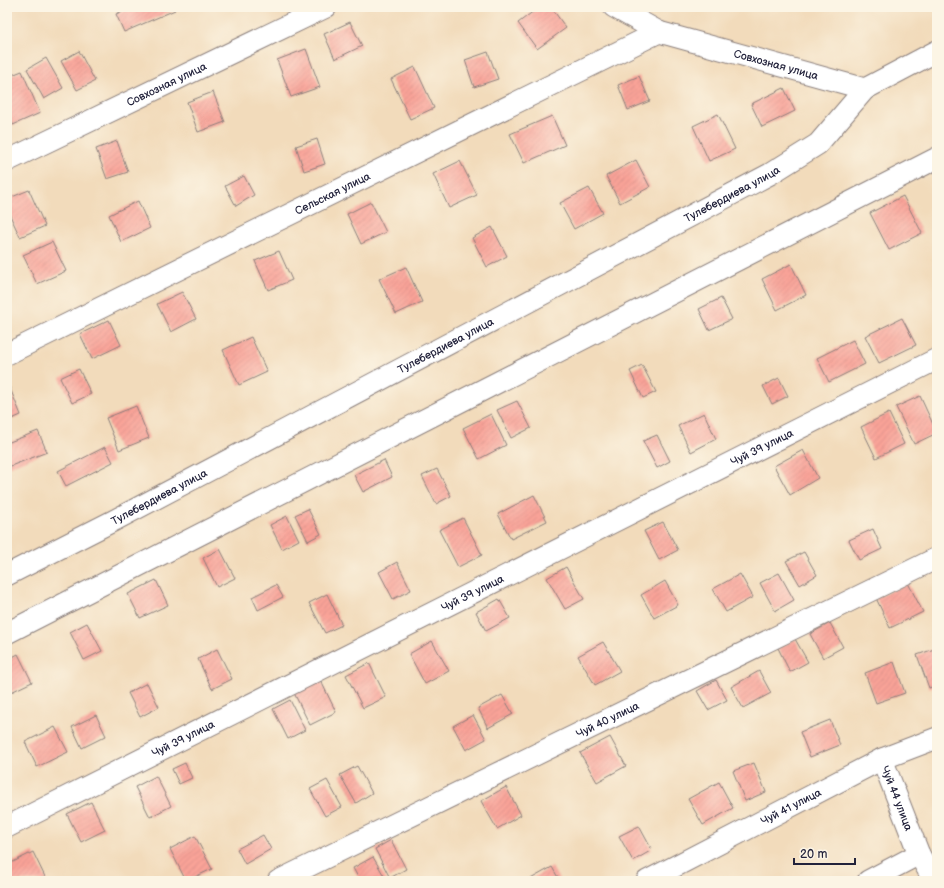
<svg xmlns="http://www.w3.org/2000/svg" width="944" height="888" font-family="'Balsamiq Sans',sans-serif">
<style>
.building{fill:url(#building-hatch)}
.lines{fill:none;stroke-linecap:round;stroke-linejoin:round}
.minor-casing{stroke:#8a7e7b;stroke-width:23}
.minor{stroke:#fff;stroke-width:21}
.labels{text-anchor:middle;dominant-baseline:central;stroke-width:4;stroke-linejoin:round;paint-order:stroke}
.street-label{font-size:11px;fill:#22223b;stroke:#fcf5e5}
</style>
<defs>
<pattern id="building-hatch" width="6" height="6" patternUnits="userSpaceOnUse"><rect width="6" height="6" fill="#f9a398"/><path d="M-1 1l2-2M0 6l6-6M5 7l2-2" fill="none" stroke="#d58c84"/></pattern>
</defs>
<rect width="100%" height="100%" fill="#fcf5e5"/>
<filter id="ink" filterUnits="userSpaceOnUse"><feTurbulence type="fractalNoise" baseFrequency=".025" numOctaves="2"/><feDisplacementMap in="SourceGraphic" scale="8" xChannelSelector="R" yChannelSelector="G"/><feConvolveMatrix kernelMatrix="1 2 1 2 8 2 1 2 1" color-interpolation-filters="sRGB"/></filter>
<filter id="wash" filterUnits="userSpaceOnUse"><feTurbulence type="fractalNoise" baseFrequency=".012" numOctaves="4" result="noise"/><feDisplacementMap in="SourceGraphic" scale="16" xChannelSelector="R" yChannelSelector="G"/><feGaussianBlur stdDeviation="0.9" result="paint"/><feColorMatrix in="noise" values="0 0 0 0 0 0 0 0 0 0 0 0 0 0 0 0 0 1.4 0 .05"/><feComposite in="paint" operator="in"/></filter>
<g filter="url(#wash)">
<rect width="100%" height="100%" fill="#f2dbbb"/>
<g id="blocks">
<!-- building -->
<path class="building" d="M132,7H174L175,10L124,32L116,14Z
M539,7H551L566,28L537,49L518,23Z
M350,22L362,46L335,59L324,34Z
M306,49L320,87L291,97L277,60Z
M79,51L95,81L77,90L61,61Z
M488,52L498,79L474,87L465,60Z
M46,58L63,88L44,99L27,69Z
M415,67L434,108L410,119L391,79Z
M22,71L40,113L13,125L7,112V77Z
M639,76L650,101L628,110L618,85Z
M784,88L795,111L762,127L751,104Z
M213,92L225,122L198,132L187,102Z
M718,114L735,149L709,161L693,126Z
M552,116L565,145L524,163L510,134Z
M317,139L325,164L304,171L296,146Z
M117,141L128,172L107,179L96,149Z
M636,160L650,187L620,203L606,176Z
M460,161L477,195L449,208L433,174Z
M244,176L254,195L236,206L225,186Z
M589,188L603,213L574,229L560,203Z
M29,190L45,226L20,237L7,209V199Z
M903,196L922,233L889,250L870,213Z
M138,201L150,228L121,242L109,215Z
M371,202L386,232L361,244L347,214Z
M492,227L507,256L487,267L472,238Z
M52,242L66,271L37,284L23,255Z
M279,251L292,280L268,290L255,261Z
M791,264L806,295L777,310L762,279Z
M406,267L422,302L396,314L379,279Z
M182,292L196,319L171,332L157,304Z
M721,298L732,319L709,330L699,309Z
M902,318L916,345L879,363L865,336Z
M109,320L121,345L92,359L80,334Z
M251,337L267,372L239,385L223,350Z
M853,340L865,364L829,382L817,358Z
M642,365L656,392L643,398L630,371Z
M79,369L91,394L72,403L60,378Z
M779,378L788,396L772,404L763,386Z
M7,381L21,415L7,421Z
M920,396L937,433L914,444L896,407Z
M517,401L531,428L511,438L497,410Z
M136,406L149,438L119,450L106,418Z
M704,413L716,439L691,452L678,426Z
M889,413L904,444L876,458L861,427Z
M491,414L506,445L479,459L463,428Z
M38,431L47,452L8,467L7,443Z
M657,435L670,461L657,468L643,441Z
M105,447L113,462L66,486L58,471Z
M803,450L818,478L790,495L774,466Z
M384,460L392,477L363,492L354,475Z
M437,469L451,496L436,504L422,476Z
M534,495L547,521L511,539L498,514Z
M308,509L321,534L308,541L295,515Z
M287,516L299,540L282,549L270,525Z
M463,518L482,555L458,567L439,530Z
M663,522L678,550L659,560L644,531Z
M873,529L882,549L859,560L849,540Z
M220,549L235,578L217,587L203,558Z
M804,552L817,575L800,585L786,561Z
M397,562L411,590L393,599L379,572Z
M566,567L584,599L565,609L547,578Z
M779,573L794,600L775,611L760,583Z
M740,574L753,597L726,612L713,589Z
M156,580L168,605L140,618L128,594Z
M665,581L678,605L654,618L641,595Z
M908,583L923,612L890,628L876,598Z
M276,585L283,597L258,610L252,597Z
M327,594L342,625L325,633L309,603Z
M499,599L510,618L486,631L476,612Z
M87,623L102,651L84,660L70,632Z
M830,623L843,647L823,658L810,634Z
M795,639L808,662L790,672L778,648Z
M432,641L449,671L425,684L409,654Z
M603,642L620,671L595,685L578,656Z
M937,648V685L929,688L917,655Z
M217,649L232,679L212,689L198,659Z
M18,654L32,682L7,694V660Z
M894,662L905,693L876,703L865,673Z
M369,663L386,697L363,708L346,675Z
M759,671L771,693L743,708L731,687Z
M319,677L336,712L310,725L293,691Z
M716,680L727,700L708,710L697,691Z
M147,683L159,707L140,717L128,693Z
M502,695L513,714L488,728L478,708Z
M290,700L305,730L288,739L273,709Z
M96,715L106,736L82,748L72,727Z
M473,715L486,739L466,750L453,726Z
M830,720L840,745L810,757L800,732Z
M55,727L68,752L37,767L25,742Z
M610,737L626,766L597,782L580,753Z
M185,763L192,778L179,784L172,769Z
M754,763L766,792L745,801L733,771Z
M357,766L372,793L356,803L340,775Z
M156,776L171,806L150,817L135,787Z
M327,780L342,807L325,816L310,789Z
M719,782L733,808L703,825L688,799Z
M506,787L521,815L497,829L481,801Z
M91,802L105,830L81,842L67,814Z
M639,826L652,850L633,861L619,836Z
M263,835L271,849L245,864L237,849Z
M195,836L212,869L186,881L170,849Z
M391,840L406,869L390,878L375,849Z
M33,852L47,881H7V865Z
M373,857L387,881H360L353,868Z
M552,867L560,881H527Z"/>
</g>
</g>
<g filter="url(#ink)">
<use href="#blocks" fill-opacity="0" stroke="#8a7e7b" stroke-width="1"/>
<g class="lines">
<defs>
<g id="minor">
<path id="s1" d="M614,7L659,32L865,89L937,51"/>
<path id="s2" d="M7,161L326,7"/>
<path id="s3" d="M7,354L659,32"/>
<path id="s4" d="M7,575L113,521L770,174L818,144L865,89"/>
<path d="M7,633L937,158"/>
<path id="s5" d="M882,759L919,854L934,881"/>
<path id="s6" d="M7,827L937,359"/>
<path id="s7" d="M278,881L937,558"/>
<path id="s8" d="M647,881L882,759L937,738"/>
<path d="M868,881L919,854"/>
</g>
</defs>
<!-- minor casing -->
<use href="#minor" class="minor-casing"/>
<!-- minor -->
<use href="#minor" class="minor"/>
</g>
</g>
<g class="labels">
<!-- street labels -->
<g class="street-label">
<text stroke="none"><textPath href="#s1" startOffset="173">Совхозная улица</textPath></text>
<text stroke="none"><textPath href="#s2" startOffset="177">Совхозная улица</textPath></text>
<text stroke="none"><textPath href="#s3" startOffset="363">Сельская улица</textPath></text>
<text stroke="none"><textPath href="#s4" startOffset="819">Тулебердиева улица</textPath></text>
<text stroke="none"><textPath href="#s4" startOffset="495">Тулебердиева улица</textPath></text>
<text stroke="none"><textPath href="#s6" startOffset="845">Чуй 39 улица</textPath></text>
<text stroke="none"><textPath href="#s4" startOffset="171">Тулебердиева улица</textPath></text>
<text stroke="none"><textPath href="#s6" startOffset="521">Чуй 39 улица</textPath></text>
<text stroke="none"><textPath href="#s7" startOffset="367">Чуй 40 улица</textPath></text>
<text stroke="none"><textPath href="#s6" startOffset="197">Чуй 39 улица</textPath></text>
<text stroke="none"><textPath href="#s5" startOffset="42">Чуй 44 улица</textPath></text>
<text stroke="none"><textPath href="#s8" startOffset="162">Чуй 41 улица</textPath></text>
</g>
</g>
<!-- margin -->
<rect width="944" height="888" fill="none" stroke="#fcf5e5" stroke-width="24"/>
<!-- scale -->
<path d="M794 858v6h61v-6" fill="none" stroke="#22223b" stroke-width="2"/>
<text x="800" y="858" font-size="12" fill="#22223b" stroke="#fcf5e5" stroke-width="3" paint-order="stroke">20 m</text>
</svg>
